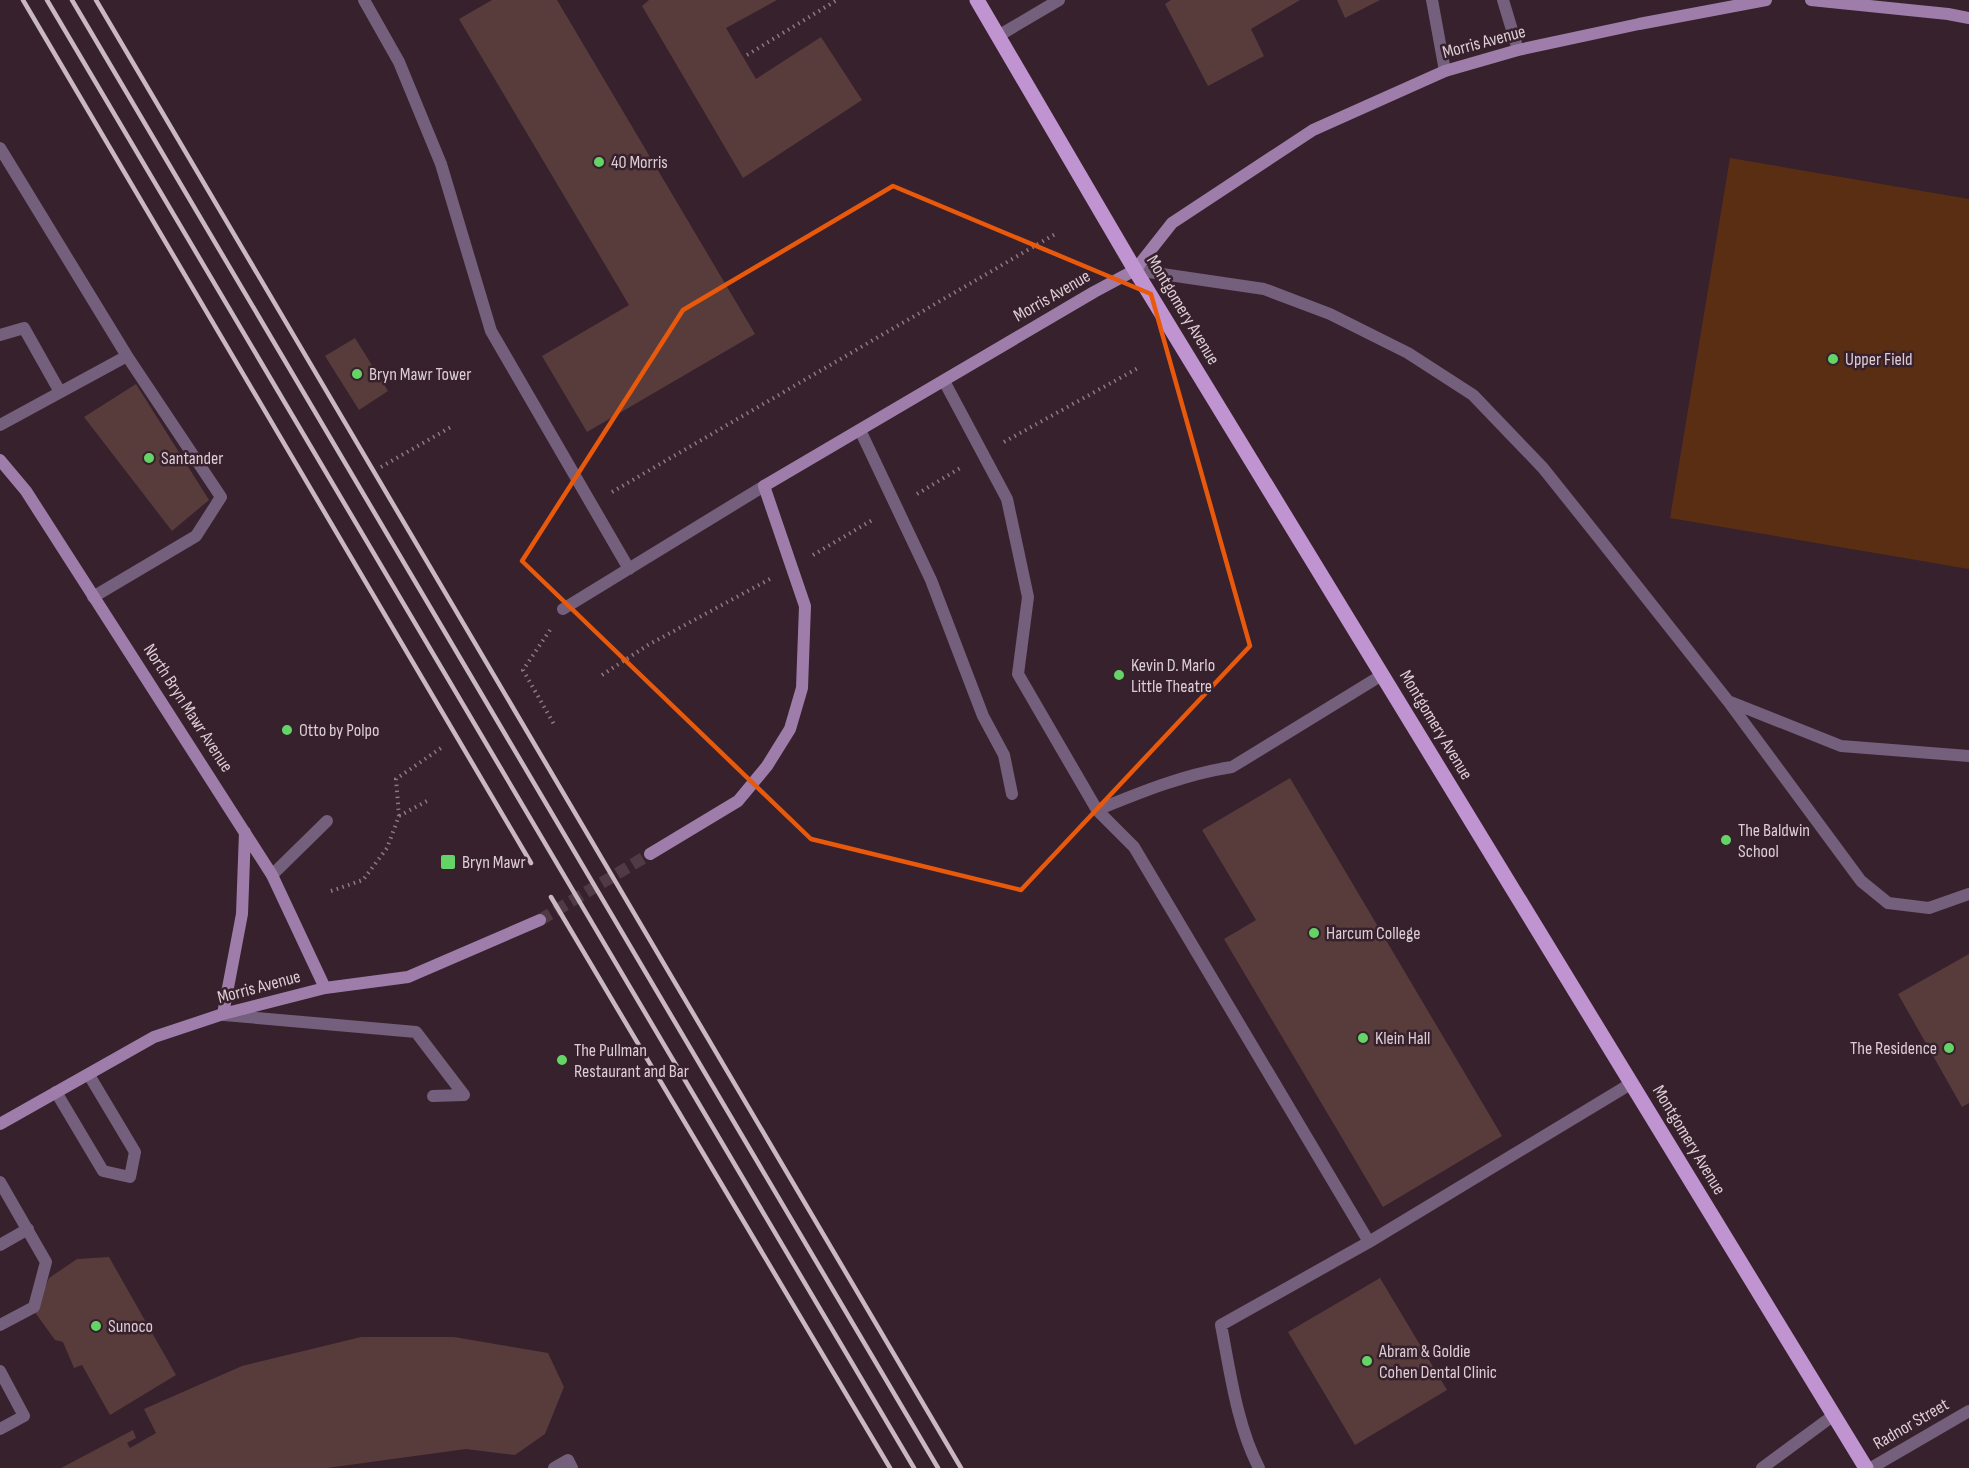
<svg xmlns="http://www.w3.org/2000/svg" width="1969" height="1468" font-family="'Sofia Sans Condensed',sans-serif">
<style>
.park{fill:#5a2e12}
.building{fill:#583c3c}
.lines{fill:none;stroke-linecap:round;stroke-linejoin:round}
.secondary-tunnel{stroke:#503b45;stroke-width:12;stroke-dasharray:12 6;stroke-linecap:butt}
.path{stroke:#8c7982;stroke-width:4;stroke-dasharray:1.5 4.5;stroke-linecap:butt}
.lane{stroke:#745f7c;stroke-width:12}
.street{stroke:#745f7c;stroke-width:12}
.secondary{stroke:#9f7dab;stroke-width:12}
.primary{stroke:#c094d0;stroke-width:15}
.rail{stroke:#c9b8c1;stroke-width:4.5}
.marked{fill:none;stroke:#e8590c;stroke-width:4.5;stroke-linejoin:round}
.poi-dot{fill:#65d467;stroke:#37212c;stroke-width:2}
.labels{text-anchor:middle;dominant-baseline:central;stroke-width:5;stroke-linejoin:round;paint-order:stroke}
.street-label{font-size:18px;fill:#ddcdd5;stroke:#37212c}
.poi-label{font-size:18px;fill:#ddcdd5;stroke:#37212c;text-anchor:start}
</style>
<rect width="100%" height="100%" fill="#37212c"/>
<!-- park -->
<path class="park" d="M1730,158L1969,199V569L1670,518Z"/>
<!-- building -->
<path class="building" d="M492,0H557L755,334L587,432L542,356L629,305L459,19Z
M649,0H777L726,28L756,79L821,37L862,100L743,178L642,6Z
M1171,0H1300L1251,29L1264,56L1208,86L1165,4Z
M1337,0H1380L1345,18Z
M355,338L388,391L359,410L325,356Z
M136,384L209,500L172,531L84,417Z
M1290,778L1502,1136L1383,1207L1224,939L1256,920L1202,830Z
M1969,954V1103L1962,1107L1898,994Z
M109,1257L176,1375L110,1415L82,1365L74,1368L63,1342L55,1340L34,1311L49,1278L77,1259Z
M1380,1278L1447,1390L1355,1445L1288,1332Z
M361,1337H454L548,1353L564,1387L545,1434L515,1455L466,1449L327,1468H61L133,1430L136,1438L127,1443L130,1448L156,1433L144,1409L242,1366Z"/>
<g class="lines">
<!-- secondary-tunnel -->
<path class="secondary-tunnel" d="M540,920L650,854"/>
<!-- path -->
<path class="path" d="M747,55L837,0
M1004,442L1140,367
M381,467L451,427
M612,492L1057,233
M917,494L962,467
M813,555L874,519
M550,630L523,670L555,726
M602,675L648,645L770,579
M399,816L427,801
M331,891L363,880L387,848L399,816L396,779L441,748"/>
<!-- lane -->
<path class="lane" d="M364,0L399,62L441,164L491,331L629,569
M1432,0L1445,71
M1503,0L1518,50
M998,36L1059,0
M0,148L127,356L221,497L196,536L93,597
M1135,270L1264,289L1330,314L1408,353L1473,395L1543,468L1599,538L1728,701L1861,881L1888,903L1929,908L1969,894
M0,335L24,328L60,392
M944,381L1007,499L1028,597L1018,674L1097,810C1141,792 1185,774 1232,767L1382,675
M0,425L127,356
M860,430L931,580L983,716L1004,755L1012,794
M563,609L764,486
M1728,701L1841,746L1969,756
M1097,810L1134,847L1369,1242
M272,875L327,821
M224,1015L416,1032L464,1095L433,1096
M56,1092L103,1171L130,1177L135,1152L89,1075
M0,1182L46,1262L34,1307L0,1325
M0,1245L28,1229
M0,1371L24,1416L0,1429
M554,1468L568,1460L572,1468
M1259,1468C1237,1426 1230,1371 1221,1325L1369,1242L1632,1083
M1762,1468L1834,1415"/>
<!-- street -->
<path class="street" d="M1871,1468L1969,1411"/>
<!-- secondary -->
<path class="secondary" d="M1811,0L1948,14L1969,18
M0,460L26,491L272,875L325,988
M650,854L738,801L767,766L790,729L802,688L805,606L764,486L1094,292L1135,270L1172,223L1313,130L1445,71L1518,50L1639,24L1766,0
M223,1014L242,914L245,832
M0,1124L154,1037L223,1014L325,988L408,977L540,920"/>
<!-- primary -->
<path class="primary" d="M977,0L1135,270L1866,1468"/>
<!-- rail -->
<path class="rail" d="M23,0L531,863
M47,0L914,1468
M72,0L938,1468
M96,0L961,1468
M551,897L890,1468"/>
</g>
<!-- marked area -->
<path class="marked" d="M893,186L1151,294L1250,646L1021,890L811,839L522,561L683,310Z"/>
<!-- markers -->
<g class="poi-dot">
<circle cx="599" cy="162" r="6"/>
<circle cx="1833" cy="359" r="6"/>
<circle cx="357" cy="374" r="6"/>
<circle cx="149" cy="458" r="6"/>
<circle cx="1119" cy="675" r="6"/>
<circle cx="287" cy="730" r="6"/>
<circle cx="1726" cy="840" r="6"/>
<rect x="440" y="854" width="16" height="16" rx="3"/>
<circle cx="1314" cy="933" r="6"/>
<circle cx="1363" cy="1038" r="6"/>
<circle cx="1949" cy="1048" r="6"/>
<circle cx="562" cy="1060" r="6"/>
<circle cx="96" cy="1326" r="6"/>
<circle cx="1367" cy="1361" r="6"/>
</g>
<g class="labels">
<!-- street labels -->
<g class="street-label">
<text transform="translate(1484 42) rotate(-15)">Morris Avenue</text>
<text transform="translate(1052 296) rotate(-30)">Morris Avenue</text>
<text transform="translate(1183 310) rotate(59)">Montgomery Avenue</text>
<text transform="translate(188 708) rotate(57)">North Bryn Mawr Avenue</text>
<text transform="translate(1436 725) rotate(59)">Montgomery Avenue</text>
<text transform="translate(259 987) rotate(-15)">Morris Avenue</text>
<text transform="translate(1689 1140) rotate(59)">Montgomery Avenue</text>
<text transform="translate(1911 1424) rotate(-30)">Radnor Street</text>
</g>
<!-- poi labels -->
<g class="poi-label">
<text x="611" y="162">40 Morris</text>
<text x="1845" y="359">Upper Field</text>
<text x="369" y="374">Bryn Mawr Tower</text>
<text x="161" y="458">Santander</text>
<text x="1131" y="665">Kevin D. Marlo<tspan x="1131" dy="21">Little Theatre</tspan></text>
<text x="299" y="730">Otto by Polpo</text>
<text x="1738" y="830">The Baldwin<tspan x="1738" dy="21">School</tspan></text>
<text x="462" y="862">Bryn Mawr</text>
<text x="1326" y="933">Harcum College</text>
<text x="1375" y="1038">Klein Hall</text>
<text x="1937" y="1048" text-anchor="end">The Residence</text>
<text x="574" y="1050">The Pullman<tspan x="574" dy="21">Restaurant and Bar</tspan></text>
<text x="108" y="1326">Sunoco</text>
<text x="1379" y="1351">Abram &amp; Goldie<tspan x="1379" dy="21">Cohen Dental Clinic</tspan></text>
</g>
</g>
</svg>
